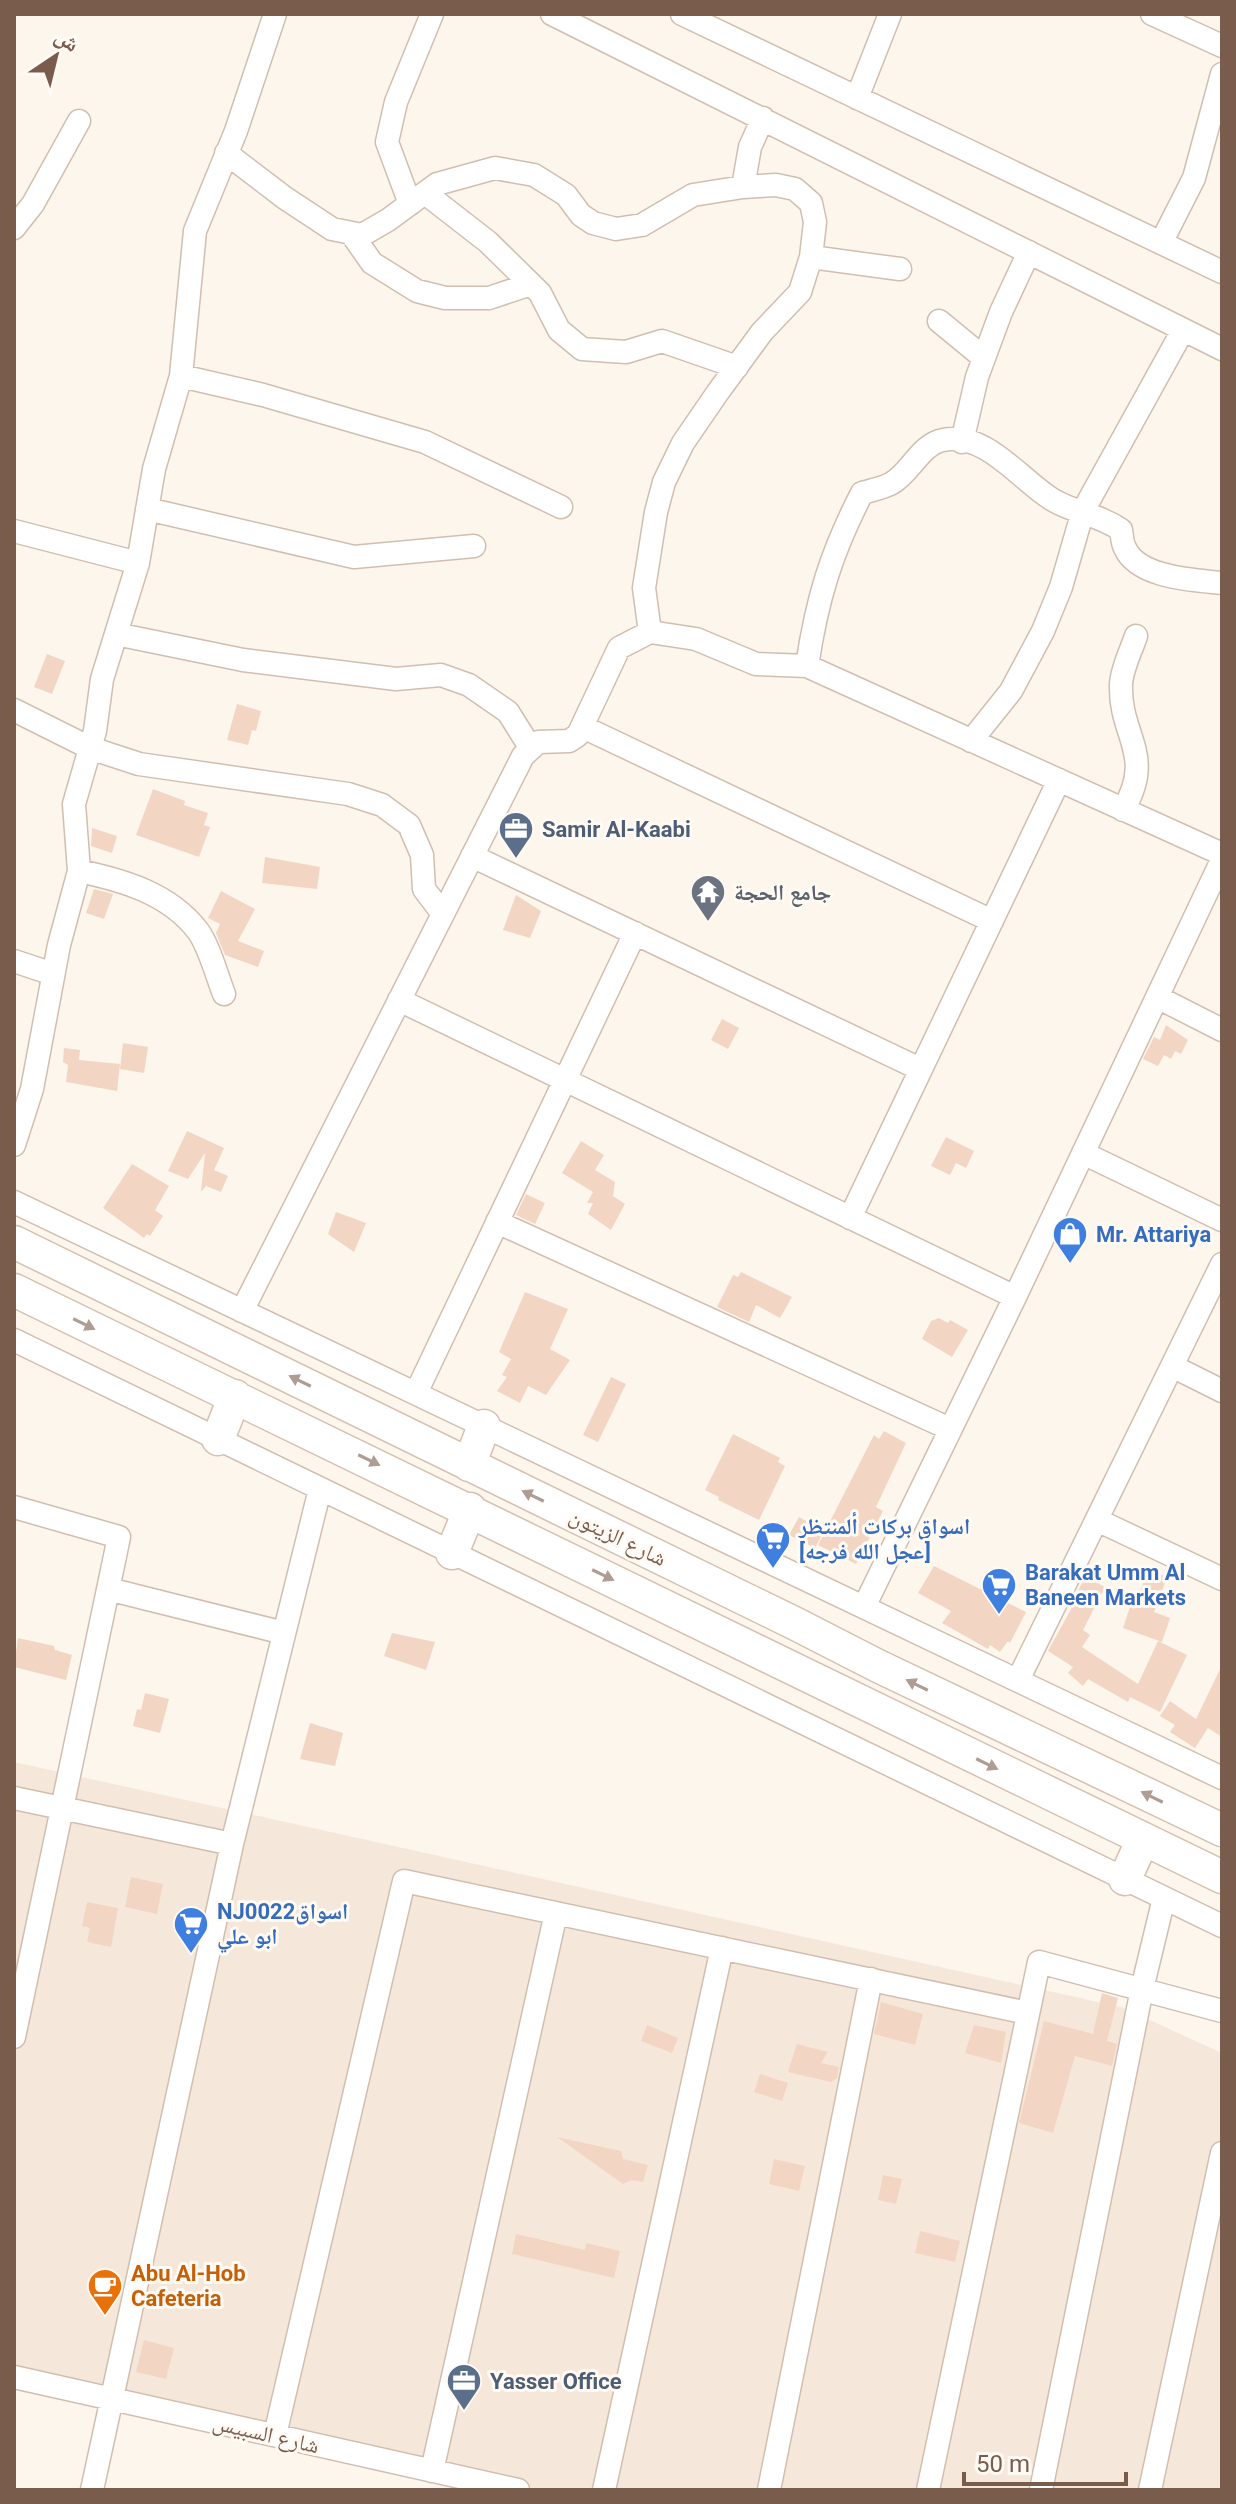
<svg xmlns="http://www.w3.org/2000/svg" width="1236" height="2504" font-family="Roboto,'Noto Naskh Arabic',sans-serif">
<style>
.residential{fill:#f5e8da}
.building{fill:#f3d5c3}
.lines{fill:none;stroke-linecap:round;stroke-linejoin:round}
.minor-casing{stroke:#d1beb0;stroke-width:25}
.secondary-casing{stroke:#d6c0b0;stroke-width:35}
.minor{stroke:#fff;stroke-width:22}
.secondary{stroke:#fff;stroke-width:32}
.oneway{fill:#af9d94}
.labels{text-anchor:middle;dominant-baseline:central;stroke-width:6;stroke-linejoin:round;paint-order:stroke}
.service-label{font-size:22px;font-weight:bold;fill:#4e5e75;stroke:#fffaf3;text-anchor:start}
.worship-label{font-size:22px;font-weight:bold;fill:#5b616d;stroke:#fffaf3;text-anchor:start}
.shop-label{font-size:22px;font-weight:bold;fill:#366cbe;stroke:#fffaf3;text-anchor:start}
.street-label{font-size:22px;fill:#7a5c4d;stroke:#fffaf3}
.food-label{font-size:22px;font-weight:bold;fill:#c56008;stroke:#fffaf3;text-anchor:start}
</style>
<rect width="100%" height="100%" fill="#fdf6ec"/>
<!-- residential -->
<path class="residential" d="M14,1762L1121,2007L1222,2053V2490H502L14,2379Z"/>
<!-- building -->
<path class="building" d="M47,654L65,661L52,694L34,687Z
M237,704L261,711L256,731L252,730L248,745L227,740Z
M153,789L185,801L184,805L208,813L204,825L210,827L199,857L136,835Z
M92,828L117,836L112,853L91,846Z
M265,857L320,867L317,889L262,883Z
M94,889L113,894L104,919L86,913Z
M221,891L255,909L238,941L264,951L258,967L225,955L216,933L220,924L208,918Z
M516,895L541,911L530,938L503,930Z
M722,1019L739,1028L728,1049L711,1040Z
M1166,1025L1188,1040L1181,1054L1175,1051L1171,1059L1164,1055L1158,1066L1143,1059L1154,1037L1160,1040Z
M123,1043L148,1047L144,1073L120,1069Z
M64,1048L80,1050L79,1060L120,1064L117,1091L66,1082L68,1065L63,1062Z
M187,1131L224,1148L214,1170L228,1176L221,1192L206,1186L201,1192L205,1153L188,1179L168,1171Z
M946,1137L974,1151L966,1168L956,1163L950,1175L931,1166Z
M581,1141L604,1155L595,1170L615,1182L613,1196L625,1204L611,1230L588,1214L593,1203H587L593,1192L562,1173Z
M132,1164L169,1186L155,1210L163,1216L150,1236L147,1234L144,1238L103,1208Z
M526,1194L545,1203L535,1224L516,1215Z
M336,1212L366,1223L354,1252L328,1234Z
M741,1272L792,1297L780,1318L756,1305L749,1322L717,1307L733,1275L738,1277Z
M525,1292L568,1309L550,1349L570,1360L546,1395L528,1386L520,1403L497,1391L507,1377L502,1375L511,1359L499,1352Z
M939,1318L948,1323L950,1320L968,1330L952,1357L922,1339L931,1321Z
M611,1377L626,1384L598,1442L583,1435Z
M884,1431L906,1443L876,1507L883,1511L856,1564L818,1545L874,1435L879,1439Z
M733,1434L780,1458L778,1462L785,1466L759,1520L718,1500L719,1497L705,1490Z
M799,1517L824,1531L815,1548L789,1535Z
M934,1566L1026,1612L1010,1643L1008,1641L1000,1652L990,1645L988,1649L942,1623L951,1611L918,1593Z
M1148,1569L1167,1577L1154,1612L1170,1618L1162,1642L1123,1628L1130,1607L1134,1609Z
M1085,1577L1105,1587L1083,1630L1090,1635L1082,1647L1138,1684L1158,1641L1187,1655L1160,1712L1130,1697L1128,1702L1088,1679L1083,1686L1068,1673L1073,1667L1048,1651L1075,1602L1073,1601Z
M392,1633L435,1642L426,1670L384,1656Z
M18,1638L54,1646L55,1650L72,1655L66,1680L14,1667Z
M1222,1665V1737L1208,1728L1195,1748L1170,1732L1175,1725L1160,1716L1170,1701L1196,1719Z
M145,1693L169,1699L160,1733L133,1726L137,1709L141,1710Z
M310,1723L343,1733L335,1766L300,1759Z
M131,1877L163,1884L157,1914L125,1907Z
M87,1902L118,1908L111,1947L87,1942L90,1928L82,1926Z
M1102,1993L1118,1998L1107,2041L1117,2044L1112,2066L1075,2056L1053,2133L1019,2123L1044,2021L1093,2034Z
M881,2002L923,2014L915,2045L874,2034Z
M647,2025L678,2038L672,2053L641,2041Z
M974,2025L1006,2032L1001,2063L965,2053Z
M797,2044L828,2052L821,2063L839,2067L837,2078L831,2082L788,2072Z
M760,2074L788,2083L782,2101L754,2092Z
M557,2137L621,2151L623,2159L648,2165L643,2182L632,2180L623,2184Z
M774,2159L805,2166L799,2191L769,2184Z
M883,2175L902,2179L896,2204L878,2200Z
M920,2231L960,2241L955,2262L915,2253Z
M516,2234L585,2250L586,2243L620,2251L614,2278L512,2254Z
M144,2340L174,2348L166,2379L136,2372Z"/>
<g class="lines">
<defs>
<path id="minor" d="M552,14L1222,349
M682,14L1222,272
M1152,14L1222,46
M857,98L890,14
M226,153L285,198L332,229L362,235L388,220L437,184L495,168L534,175L566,195L581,215L593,223L616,229L642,225L693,195L743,187L776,185L795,189L811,203L815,222L811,257L800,292L762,332L718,392L683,443L664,482L656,512L644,588L650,632
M743,187L750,147L763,118
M425,193L488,242L540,293L559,330L582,349L626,352L662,341L737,367
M410,204L387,142L396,102L432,14
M14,228L33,204L79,121
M351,233L372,263L417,291L445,298H489L531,284
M1161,243L1194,178L1222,74
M811,257L900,269
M939,321L984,358
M181,376L263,395L425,442L561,507
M962,442L977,377L1001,312L1029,252
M147,509L354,557L474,546
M14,531L138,563
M116,634L243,660L396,679L441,675L469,685L508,712L530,747
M807,666C817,599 831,553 862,493C871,490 884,488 892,483C910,473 921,444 943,440C986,431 1021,481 1053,500C1075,513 1100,515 1121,530C1122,535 1122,543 1125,548C1138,578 1194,580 1222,583
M14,710L90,748L139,764L348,794L382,805L409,825L422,855L424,889L443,914
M583,727L992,921
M971,741L1011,691L1043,631L1061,587L1083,511L1183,330
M1123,810C1156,754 1119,737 1121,684C1122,668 1131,651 1136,636
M472,856L920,1069
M79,871C122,880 169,893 198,931C209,946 217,976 224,994
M14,961L53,974
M1157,997L1222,1030
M399,1000L1015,1297
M14,1145L32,1089L59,945L79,871L74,804L95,731L102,679L138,563L154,469L181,376L195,231L236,131L275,14
M1083,1153L1222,1220
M14,1202L1222,1778
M850,1218L1059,780
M497,1222L950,1429
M242,1311L523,756L538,742L569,741L578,735L619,648L650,632L696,639L756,664L807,666L1222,854
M14,1340L1222,1926
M1172,1366L1222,1391
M416,1393L635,933
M14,1507L119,1537L14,2037
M1097,1520L1222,1579
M108,1589L284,1633
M864,1607L1015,1297L1222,860
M1018,1680L1222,1264
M14,1798L232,1844
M14,2377L518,2490
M275,2435L404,1881L1028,2013
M432,2471L556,1913
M92,2490L232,1844L320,1489
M604,2490L722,1948
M769,2490L871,1979
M928,2490L1039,1962L1222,2011
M1041,2490L1142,1989L1164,1898
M1150,2490L1222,2153"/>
<path id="secondary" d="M14,1242L796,1624L878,1666L1222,1830
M14,1290C418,1483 818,1684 1222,1877
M218,1439L235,1396
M469,1465L484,1426
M452,1553L470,1509
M1125,1879L1143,1839"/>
</defs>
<!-- minor casing -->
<use href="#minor" class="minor-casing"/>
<!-- secondary casing -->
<use href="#secondary" class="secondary-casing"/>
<!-- minor -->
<use href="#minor" class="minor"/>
<!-- secondary -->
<use href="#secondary" class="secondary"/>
</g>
<!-- one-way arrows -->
<defs><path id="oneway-solid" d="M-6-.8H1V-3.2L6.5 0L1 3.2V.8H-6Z" transform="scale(2)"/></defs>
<g class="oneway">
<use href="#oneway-solid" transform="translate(84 1324) rotate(26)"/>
<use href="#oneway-solid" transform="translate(300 1381) rotate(-154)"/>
<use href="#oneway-solid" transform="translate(369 1460) rotate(26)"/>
<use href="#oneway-solid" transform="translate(533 1496) rotate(-154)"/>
<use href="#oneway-solid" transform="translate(603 1575) rotate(26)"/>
<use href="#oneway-solid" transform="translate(917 1685) rotate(-154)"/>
<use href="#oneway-solid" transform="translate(987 1764) rotate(26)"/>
<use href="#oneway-solid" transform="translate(1152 1797) rotate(-154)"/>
</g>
<!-- icons -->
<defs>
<symbol id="office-pin" viewBox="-11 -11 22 30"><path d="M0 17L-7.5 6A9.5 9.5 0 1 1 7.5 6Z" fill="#5c6f8a" stroke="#fffaf3"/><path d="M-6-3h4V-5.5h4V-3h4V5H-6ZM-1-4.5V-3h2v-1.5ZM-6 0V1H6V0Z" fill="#fff"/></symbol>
<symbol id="temple-pin" viewBox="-11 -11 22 30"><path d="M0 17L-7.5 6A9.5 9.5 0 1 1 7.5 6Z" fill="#6b7280" stroke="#fffaf3"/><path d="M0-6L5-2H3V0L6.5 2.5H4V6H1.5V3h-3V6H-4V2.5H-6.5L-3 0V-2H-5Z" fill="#fff"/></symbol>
<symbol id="shop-pin" viewBox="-11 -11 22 30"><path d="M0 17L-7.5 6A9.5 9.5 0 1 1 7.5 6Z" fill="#3f7fe0" stroke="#fffaf3"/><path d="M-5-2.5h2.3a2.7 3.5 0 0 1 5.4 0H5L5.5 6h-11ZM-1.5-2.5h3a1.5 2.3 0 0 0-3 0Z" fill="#fff"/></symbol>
<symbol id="supermarket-pin" viewBox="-11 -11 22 30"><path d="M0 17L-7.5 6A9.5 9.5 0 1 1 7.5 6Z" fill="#3f7fe0" stroke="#fffaf3"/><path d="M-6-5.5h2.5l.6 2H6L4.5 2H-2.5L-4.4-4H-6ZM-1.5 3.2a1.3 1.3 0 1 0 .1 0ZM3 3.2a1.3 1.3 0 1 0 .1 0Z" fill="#fff"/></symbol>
<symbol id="cafe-pin" viewBox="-11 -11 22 30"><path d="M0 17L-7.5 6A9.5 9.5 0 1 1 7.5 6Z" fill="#e8710a" stroke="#fffaf3"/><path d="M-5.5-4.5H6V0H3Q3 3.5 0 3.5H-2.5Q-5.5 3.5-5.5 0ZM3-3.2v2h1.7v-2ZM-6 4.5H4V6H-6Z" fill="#fff"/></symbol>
</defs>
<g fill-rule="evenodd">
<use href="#office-pin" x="496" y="809" width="40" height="54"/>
<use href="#temple-pin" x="688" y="872" width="40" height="54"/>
<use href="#shop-pin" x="1050" y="1214" width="40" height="54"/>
<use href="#supermarket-pin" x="753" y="1519" width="40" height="54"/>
<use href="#supermarket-pin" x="979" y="1565" width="40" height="54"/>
<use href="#supermarket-pin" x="171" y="1904" width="40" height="54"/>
<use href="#cafe-pin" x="85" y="2266" width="40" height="54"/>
<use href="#office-pin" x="444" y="2361" width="40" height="54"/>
</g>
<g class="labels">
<!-- service labels -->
<g class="service-label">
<text x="542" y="829">Samir Al-Kaabi</text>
<text x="490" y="2381">Yasser Office</text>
</g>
<!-- worship labels -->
<g class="worship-label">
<text x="734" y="892">جامع الحجة</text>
</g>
<!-- shop labels -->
<g class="shop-label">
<text x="1096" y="1234">Mr. Attariya</text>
<text x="799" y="1526">اسواق بركات ألمنتظر<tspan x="799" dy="25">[عجل الله فرجه]</tspan></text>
<text x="1025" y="1572">Barakat Umm Al<tspan x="1025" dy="25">Baneen Markets</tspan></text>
<text x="217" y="1911">NJ0022اسواق<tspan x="217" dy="25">ابو علي</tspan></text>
</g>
<!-- street labels -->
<g class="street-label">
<text transform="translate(618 1537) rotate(26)">شارع الزيتون</text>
<text transform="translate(266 2434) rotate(13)">شارع السبيس</text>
</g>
<!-- food labels -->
<g class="food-label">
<text x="131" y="2273">Abu Al-Hob<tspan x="131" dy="25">Cafeteria</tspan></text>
</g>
</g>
<!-- border -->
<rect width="1236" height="2504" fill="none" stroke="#7a5c4d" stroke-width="32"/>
<!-- north arrow -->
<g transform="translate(56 56) rotate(35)" stroke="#fffaf3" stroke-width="6" paint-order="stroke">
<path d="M0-6L14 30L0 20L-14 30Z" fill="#7a5c4d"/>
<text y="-12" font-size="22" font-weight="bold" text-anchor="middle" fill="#7a5c4d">ش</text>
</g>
<!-- scale -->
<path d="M964 2472v12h162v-12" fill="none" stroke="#7a5c4d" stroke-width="4"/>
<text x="976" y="2472" font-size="24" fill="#7a5c4d" stroke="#fffaf3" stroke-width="6" paint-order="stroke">50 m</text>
</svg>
